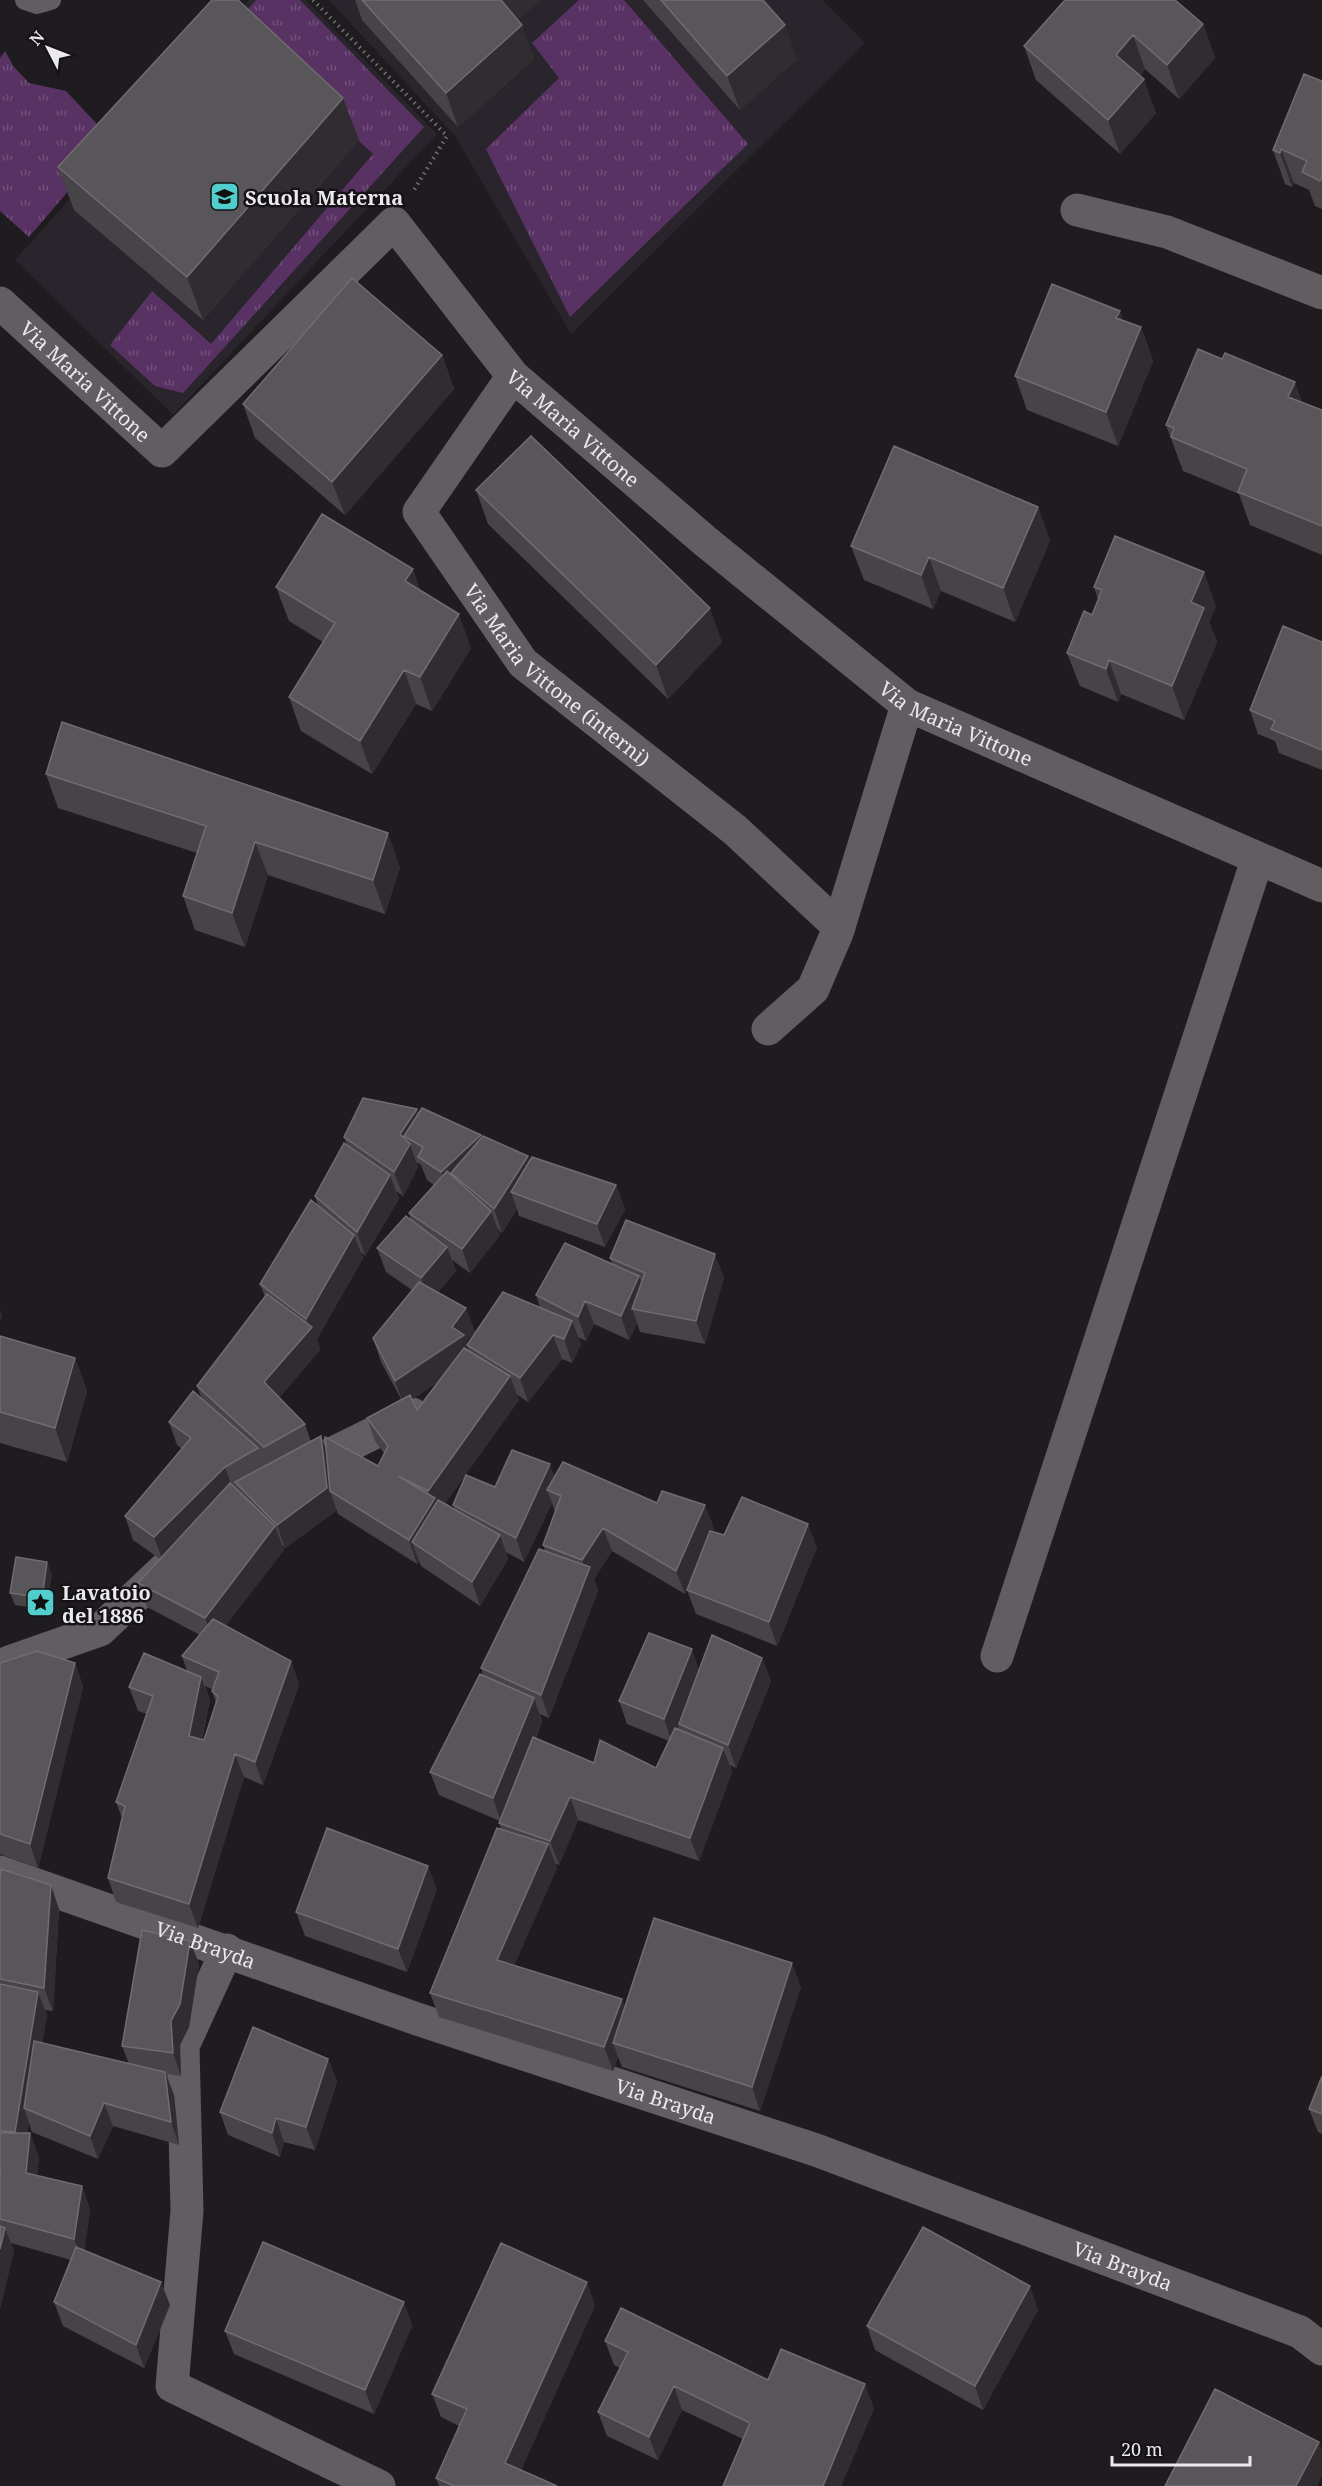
<svg xmlns="http://www.w3.org/2000/svg" width="1322" height="2486" font-family="'Noto Serif',serif">
<style>
.built{fill:#2a242c}
.park{fill:url(#park-tufts)}
.lines{fill:none;stroke-linecap:round;stroke-linejoin:round}
.path{stroke:#716f71;stroke-width:4;stroke-dasharray:1.5 4.5;stroke-linecap:butt}
.service{stroke:#615e61;stroke-width:20}
.minor{stroke:#615e61;stroke-width:33}
.wall{fill:#474448;fill-rule:evenodd}
.shaded-wall{fill:#302d30}
.building{fill:#59565a;stroke:#706d70;stroke-width:1.5}
.labels{text-anchor:middle;dominant-baseline:central;stroke-width:5;stroke-linejoin:round;paint-order:stroke}
.poi-label{font-size:20px;font-weight:bold;fill:#ebe9eb;stroke:#151316;text-anchor:start}
.street-label{font-size:20px;fill:#ebe9eb;stroke:#151316}
</style>
<defs>
<pattern id="park-tufts" width="24" height="20" patternUnits="userSpaceOnUse" patternTransform="scale(1.5)"><rect width="24" height="20" fill="#593264"/><path d="M3 7l-1-3M5 7V3M7 7l1-3M15 17l-1-3M17 17v-4M19 17l1-3" fill="none" stroke="#71507a"/></pattern>
</defs>
<rect width="100%" height="100%" fill="#1f1c1f"/>
<!-- built -->
<path class="built" d="M249,0H306L437,134L173,415L15,260Z
M329,0H822L865,43L571,334L455,136Z"/>
<!-- park -->
<path class="park" d="M256,0H300L424,127L183,393L155,386L110,345L152,291L211,344L373,154L234,25Z
M579,0H624L748,144L570,317L486,149L559,78L532,43Z
M5,51L14,67L29,83L66,91L112,140L29,237L0,211V58Z"/>
<g class="lines">
<!-- path -->
<path class="path" d="M313,0L447,136L414,190"/>
<!-- service -->
<path class="service" d="M25,0L37,4L51,0"/>
<!-- minor -->
<g class="minor">
<path d="M1077,210L1167,232L1322,293"/>
<path id="s1" d="M0,303L162,451L394,223L513,376L705,541L907,705L1322,886"/>
<path id="s2" d="M513,376L419,512L523,663L735,830L839,927"/>
<path d="M768,1029L813,989L837,933L907,705"/>
<path d="M305,1467L412,1414"/>
<path d="M997,1656L1257,860"/>
<path d="M0,1689L9,1662L100,1630L174,1560"/>
<path id="s3" d="M0,1872L420,2020L816,2150L1300,2332L1322,2349"/>
<path d="M227,1950L183,2046L187,2211L172,2386L379,2486"/>
</g>
</g>
<!-- wall -->
<path class="wall" d="M355,0H541L517,20L534,59L458,127L362,20Z
M643,0H763L797,59L740,110Z
M1203,24L1215,58L1179,99L1145,69L1140,76L1156,113L1120,154L1036,80L1024,46Z
M1322,81V209L1315,206L1309,190L1294,183L1292,187L1285,184L1273,150Z
M359,140L203,320L74,210L58,167Z
M1123,321L1141,327L1153,361L1118,446L1027,410L1015,376Z
M442,355L454,389L345,515L255,438L243,404Z
M1302,402L1322,410V555L1250,525L1239,494L1183,471L1166,425Z
M476,490L722,642L668,699L488,524Z
M1038,507L1050,541L1015,622L941,591L933,609L864,580L851,546Z
M276,587L421,591L471,648L432,711L416,704L372,774L301,731L289,697L323,642L289,621Z
M1094,587L1216,606L1209,622L1217,642L1184,720L1121,694L1118,702L1080,686L1067,653L1092,615L1098,600Z
M1322,642V770L1279,753L1275,741L1258,734L1250,710Z
M46,774L400,867L385,914L268,875L245,947L195,930L183,896L197,853L58,808Z
M417,1109L419,1113L481,1135L482,1138L529,1161L616,1185L625,1209L605,1247L519,1216L517,1209L502,1233L497,1228L500,1235L470,1273L452,1260L456,1271L438,1292L475,1331L466,1342L467,1344L540,1308L536,1295L612,1264L610,1258L724,1277L705,1344L640,1332L637,1323L629,1340L594,1324L586,1341L578,1337L581,1344L572,1363L562,1359L528,1402L516,1394L519,1400L445,1503L455,1509L453,1505L495,1487L555,1477L657,1503L705,1505L714,1529L712,1532L724,1535L817,1547L777,1646L696,1614L687,1590L693,1576L685,1594L612,1551L594,1579L598,1591L549,1718L540,1714L542,1721L536,1738L594,1763L656,1768L669,1741L627,1724L619,1701L699,1670L762,1658L771,1681L736,1768L730,1765L732,1772L699,1861L578,1820L559,1865L555,1863L557,1868L514,1965L625,2006L801,1987L760,2111L622,2067L618,2057L613,2071L439,2017L430,1993L501,1829L499,1823L500,1821L439,1795L430,1772L483,1675L481,1668L545,1551L543,1545L555,1512L552,1503L524,1562L506,1552L508,1559L480,1606L421,1566L419,1561L417,1564L338,1514L335,1506L336,1511L285,1548L282,1545L284,1550L225,1626L291,1661L299,1685L263,1785L244,1777L198,1928L116,1902L108,1878L122,1818L116,1802L147,1714L138,1711L129,1687L187,1671L182,1656L200,1635L147,1607L138,1583L160,1559L133,1540L125,1516L182,1449L177,1445L169,1422L202,1400L197,1386L265,1297L260,1284L318,1206L315,1196L347,1146L344,1137ZM416,1162L421,1165L427,1180L434,1185L409,1213L411,1220L377,1248L386,1272L412,1290L373,1338L381,1362L401,1399L367,1418L375,1441L384,1453L378,1466L327,1451L321,1436L311,1442L305,1424L279,1398L320,1350L317,1339L363,1258L361,1252L365,1256L399,1199L396,1191L403,1196L418,1167ZM439,1381L417,1410L412,1399ZM205,1686L212,1689V1691L216,1703L204,1740H202L210,1700Z
M0,1336L75,1358L87,1391L67,1462L0,1443Z
M52,1574L46,1610L15,1605L10,1593Z
M0,1663H75L83,1687L38,1868L0,1854Z
M0,1877L59,1909L53,2011L45,2010L47,2015L42,2043L129,2064L122,2046L190,1941L199,1964L189,2027L180,2045L181,2076L166,2074L174,2095L179,2145L113,2126L98,2159L32,2132L29,2123L27,2133L39,2157L37,2176L82,2186L90,2210L84,2251L170,2305L144,2368L63,2326L54,2302L71,2260L11,2243L14,2251L0,2308Z
M437,1889L407,1972L305,1936L296,1912Z
M328,2059L337,2082L315,2150L284,2142L280,2157L228,2135L220,2112Z
M1322,2076V2134L1318,2132L1309,2109Z
M404,2302L412,2326L374,2414L234,2354L225,2331Z
M595,2305L521,2470L557,2486H439L436,2478L459,2426L441,2417L432,2394Z
M1038,2310L983,2410L875,2350L867,2326Z
M605,2341L768,2380L874,2408L841,2486H723L743,2439L682,2410L658,2460L607,2436L598,2412L620,2368L614,2365Z"/>
<!-- shaded-wall -->
<path class="shaded-wall" d="M498,0H541L508,28Z
M1203,24L1215,58L1179,99L1167,65Z
M522,25L534,59L458,127L446,93Z
M785,25L797,59L740,110L727,76Z
M1133,35L1145,69L1129,89L1116,55Z
M1144,79L1156,113L1120,154L1108,120Z
M343,98L359,140L203,320L187,277Z
M1281,149L1294,183L1292,187L1280,153Z
M1120,311L1132,344L1116,318Z
M1141,327L1153,361L1118,446L1106,412Z
M442,355L454,389L345,515L332,482Z
M1295,382L1307,416L1288,397Z
M1038,507L1050,541L1015,622L1003,588Z
M929,557L941,591L933,609L921,575Z
M413,569L425,603L405,581Z
M1204,572L1216,606L1209,622L1217,642L1184,720L1172,686L1191,602Z
M710,608L722,642L668,699L656,665Z
M459,614L471,648L432,711L420,677Z
M1109,660L1121,694L1118,702L1106,669Z
M404,670L416,704L372,774L360,741Z
M388,833L400,867L385,914L373,880Z
M255,842L268,875L245,947L232,913Z
M417,1109L426,1132L404,1136L408,1147L410,1144L418,1167L403,1196L394,1172L400,1134Z
M481,1135L489,1158L451,1173L457,1188L449,1196L441,1172Z
M528,1156L536,1179L511,1192L517,1209L502,1233L494,1209Z
M390,1175L399,1199L365,1256L357,1232Z
M616,1185L625,1209L605,1247L597,1224Z
M491,1211L500,1235L470,1273L462,1249Z
M354,1235L363,1258L317,1339L320,1350L273,1405L264,1382L310,1329L306,1319Z
M447,1247L456,1271L430,1302L421,1278Z
M715,1254L724,1277L705,1344L696,1321Z
M639,1276L647,1299L632,1309L637,1323L629,1340L621,1316Z
M585,1301L594,1324L586,1341L578,1317Z
M466,1308L475,1331L466,1342L472,1359L404,1405L395,1381L452,1327Z
M0,1309L2,1315L0,1322Z
M572,1321L581,1344L572,1363L564,1339Z
M553,1335L562,1359L528,1402L520,1378Z
M75,1358L87,1391L67,1462L55,1428Z
M510,1376L519,1400L440,1511L412,1542L419,1561L417,1564L409,1540L432,1502L428,1491Z
M321,1436L330,1460V1491L335,1506L336,1511L285,1548L277,1525Z
M550,1464L559,1488L547,1490L552,1503L524,1562L516,1538Z
M225,1467L233,1490L163,1561L154,1537Z
M705,1505L714,1529L685,1594L676,1571Z
M808,1524L817,1547L777,1646L769,1622Z
M275,1526L284,1550L214,1641L205,1618Z
M603,1528L612,1551L594,1579L598,1591L549,1718L541,1695L587,1574L582,1560Z
M500,1535L508,1559L480,1606L472,1582Z
M47,1562L52,1574L46,1610L42,1598Z
M692,1649L700,1673L672,1743L664,1719Z
M762,1658L771,1681L736,1768L728,1745Z
M291,1661L299,1685L263,1785L255,1762Z
M75,1663L83,1687L38,1868L30,1844Z
M201,1677L210,1700L197,1760L189,1736Z
M534,1698L542,1721L501,1822L493,1798Z
M723,1748L732,1772L699,1861L690,1838Z
M235,1754L244,1777L198,1928L189,1904Z
M570,1797L578,1820L559,1865L550,1841Z
M548,1844L557,1868L506,1984L497,1960Z
M428,1866L437,1889L407,1972L398,1949Z
M51,1885L59,1909L53,2011L44,1988Z
M190,1941L199,1964L189,2027L180,2045L181,2076L173,2053L171,2021Z
M792,1963L801,1987L760,2111L752,2087Z
M38,1992L47,2015L31,2111L24,2108L29,2123L24,2155L15,2132Z
M622,1999L631,2022L613,2043L618,2057L613,2071L604,2047Z
M328,2059L337,2082L315,2150L306,2127Z
M165,2072L174,2095L179,2145L171,2122Z
M104,2103L113,2126L98,2159L90,2136Z
M276,2118L284,2142L280,2157L272,2133Z
M30,2133L39,2157L35,2197L26,2173Z
M82,2186L90,2210L83,2263L74,2239Z
M5,2228L14,2251L0,2308V2249Z
M161,2282L170,2305L144,2368L136,2345Z
M587,2282L595,2305L514,2486L505,2463Z
M1030,2286L1038,2310L983,2410L975,2386Z
M404,2302L412,2326L374,2414L365,2390Z
M865,2384L874,2408L841,2486H823Z
M674,2386L682,2410L658,2460L649,2437Z
M1319,2442L1322,2450V2476L1317,2486H1296Z"/>
<!-- building -->
<path class="building" d="M212,0H238L343,98L187,277L58,167Z
M362,0H501L522,25L446,93Z
M661,0H763L785,25L727,76Z
M1065,0H1175L1203,24L1167,65L1133,35L1116,55L1144,79L1108,120L1024,46Z
M1304,74L1322,81V176L1320,181L1302,172L1307,161L1281,149L1280,153L1273,150Z
M352,278L442,355L332,482L243,404Z
M1052,284L1120,311L1116,318L1141,327L1106,412L1015,376Z
M1198,349L1222,359L1225,353L1295,382L1288,397L1322,410V526L1238,492L1247,469L1171,437L1174,428L1166,425Z
M531,436L710,608L656,665L476,490Z
M894,446L1038,507L1003,588L929,557L921,575L851,546Z
M322,514L413,569L405,581L459,614L420,677L404,670L360,741L289,697L335,623L276,587Z
M1115,536L1204,572L1191,602L1204,608L1172,686L1109,660L1106,669L1067,653L1084,611L1092,615L1102,590L1094,587Z
M1283,626L1322,642V750L1271,729L1275,721L1250,710Z
M62,722L388,833L373,880L255,842L232,913L183,896L206,826L46,774Z
M363,1098L417,1109L400,1134L410,1144L394,1172L344,1137Z
M422,1108L481,1135L441,1172L418,1157L423,1147L404,1136Z
M483,1136L528,1156L494,1209L451,1173Z
M344,1143L390,1175L357,1232L315,1196Z
M532,1157L616,1185L597,1224L511,1192Z
M447,1171L491,1211L462,1249L409,1213Z
M311,1200L354,1235L306,1319L260,1284Z
M406,1216L447,1247L421,1278L377,1248Z
M626,1220L715,1254L696,1321L632,1309L645,1273L610,1258Z
M565,1243L639,1276L621,1316L585,1301L578,1317L536,1295Z
M419,1282L466,1308L452,1327L464,1335L395,1381L373,1338Z
M503,1292L572,1321L564,1339L553,1335L520,1378L467,1345Z
M267,1294L312,1327L264,1382L305,1424L264,1447L197,1386Z
M0,1336L75,1358L55,1428L0,1412Z
M464,1348L510,1376L428,1491L398,1476L435,1498L409,1540L330,1491L325,1437L378,1466L388,1446L367,1418L410,1395L417,1410Z
M193,1391L258,1448L225,1467L154,1537L125,1516L191,1438L169,1422Z
M321,1436L327,1488L277,1525L235,1482Z
M512,1450L550,1464L516,1538L453,1505L466,1475L495,1487Z
M563,1462L657,1503L662,1491L705,1505L676,1571L603,1528L582,1560L543,1545L561,1496L547,1490Z
M230,1483L275,1526L205,1618L138,1583Z
M742,1497L808,1524L769,1622L687,1590L710,1531L724,1535Z
M438,1500L500,1535L472,1582L412,1542Z
M539,1549L590,1567L541,1695L481,1668Z
M16,1557L47,1562L42,1598L10,1593Z
M213,1619L291,1661L255,1762L235,1754L189,1904L108,1878L125,1806L116,1802L153,1696L129,1687L144,1653L201,1677L189,1736L204,1740L218,1697L212,1691L219,1672L182,1656Z
M649,1633L692,1649L664,1719L619,1701Z
M712,1635L762,1658L728,1745L679,1724Z
M37,1651L75,1663L30,1844L0,1834V1663Z
M480,1674L534,1698L493,1798L430,1772Z
M675,1728L723,1748L690,1838L570,1797L550,1841L499,1823L533,1737L594,1763L600,1740L656,1768Z
M327,1828L428,1866L398,1949L296,1912Z
M497,1828L548,1844L497,1960L622,1999L604,2047L430,1993Z
M1,1869L51,1885L44,1988L0,1979V1877Z
M654,1918L792,1963L752,2087L613,2043Z
M142,1930L190,1941L180,2004L171,2021L173,2053L122,2046Z
M0,1984L38,1992L15,2132L0,2131Z
M253,2027L328,2059L306,2127L276,2118L272,2133L220,2112Z
M34,2041L165,2072L171,2122L104,2103L90,2136L24,2108Z
M1322,2076V2114L1309,2109Z
M0,2133H30L26,2173L82,2186L74,2239L0,2219V2174H1H0Z
M0,2226L5,2228L0,2249Z
M923,2227L1030,2286L975,2386L867,2326Z
M263,2242L404,2302L365,2390L225,2331Z
M501,2243L587,2282L505,2463L557,2486H454L436,2478L467,2409L432,2394Z
M76,2247L161,2282L136,2345L54,2302Z
M621,2308L768,2380L781,2349L865,2384L823,2486H723L750,2423L674,2386L649,2437L598,2412L628,2352L605,2341Z
M1215,2389L1319,2442L1296,2486H1165Z"/>
<!-- icons -->
<defs>
<symbol id="school-square" viewBox="-11 -11 22 22"><rect x="-9" y="-9" width="18" height="18" rx="4" fill="#52cdce" stroke="#151316"/><path d="M0-5L7-2L0 1L-7-2ZM-4 1L0 2.5L4 1V4Q0 6-4 4Z" fill="#111"/></symbol>
<symbol id="sight-square" viewBox="-11 -11 22 22"><rect x="-9" y="-9" width="18" height="18" rx="4" fill="#52cdce" stroke="#151316"/><path d="M0-6L1.8-2.2L6-1.7L2.9 1.2L3.7 5.4L0 3.3L-3.7 5.4L-2.9 1.2L-6-1.7L-1.8-2.2Z" fill="#111"/></symbol>
</defs>
<g fill-rule="evenodd">
<use href="#school-square" x="208" y="180" width="33" height="33"/>
<use href="#sight-square" x="24" y="1586" width="33" height="33"/>
</g>
<g class="labels">
<!-- poi labels -->
<g class="poi-label">
<text x="245" y="197">Scuola Materna</text>
<text x="62" y="1592">Lavatoio<tspan x="62" dy="23">del 1886</tspan></text>
</g>
<!-- street labels -->
<g class="street-label">
<text stroke="none"><textPath href="#s1" startOffset="116">Via Maria Vittone</textPath></text>
<text stroke="none"><textPath href="#s1" startOffset="818">Via Maria Vittone</textPath></text>
<text stroke="none"><textPath href="#s2" startOffset="381">Via Maria Vittone (interni)</textPath></text>
<text stroke="none"><textPath href="#s1" startOffset="1304">Via Maria Vittone</textPath></text>
<text stroke="none"><textPath href="#s3" startOffset="218">Via Brayda</textPath></text>
<text stroke="none"><textPath href="#s3" startOffset="704">Via Brayda</textPath></text>
<text stroke="none"><textPath href="#s3" startOffset="1190">Via Brayda</textPath></text>
</g>
</g>
<!-- north arrow -->
<g transform="translate(48 48) rotate(312)" stroke="#151316" stroke-width="4.5" paint-order="stroke">
<path d="M0-4.5L10 22L0 15L-10 22Z" fill="#ebe9eb"/>
<text y="-9" font-size="16" font-weight="bold" text-anchor="middle" fill="#ebe9eb">N</text>
</g>
<!-- scale -->
<path d="M1112 2456v9h138v-9" fill="none" stroke="#ebe9eb" stroke-width="3"/>
<text x="1121" y="2456" font-size="18" fill="#ebe9eb" stroke="#151316" stroke-width="4.5" paint-order="stroke">20 m</text>
</svg>
